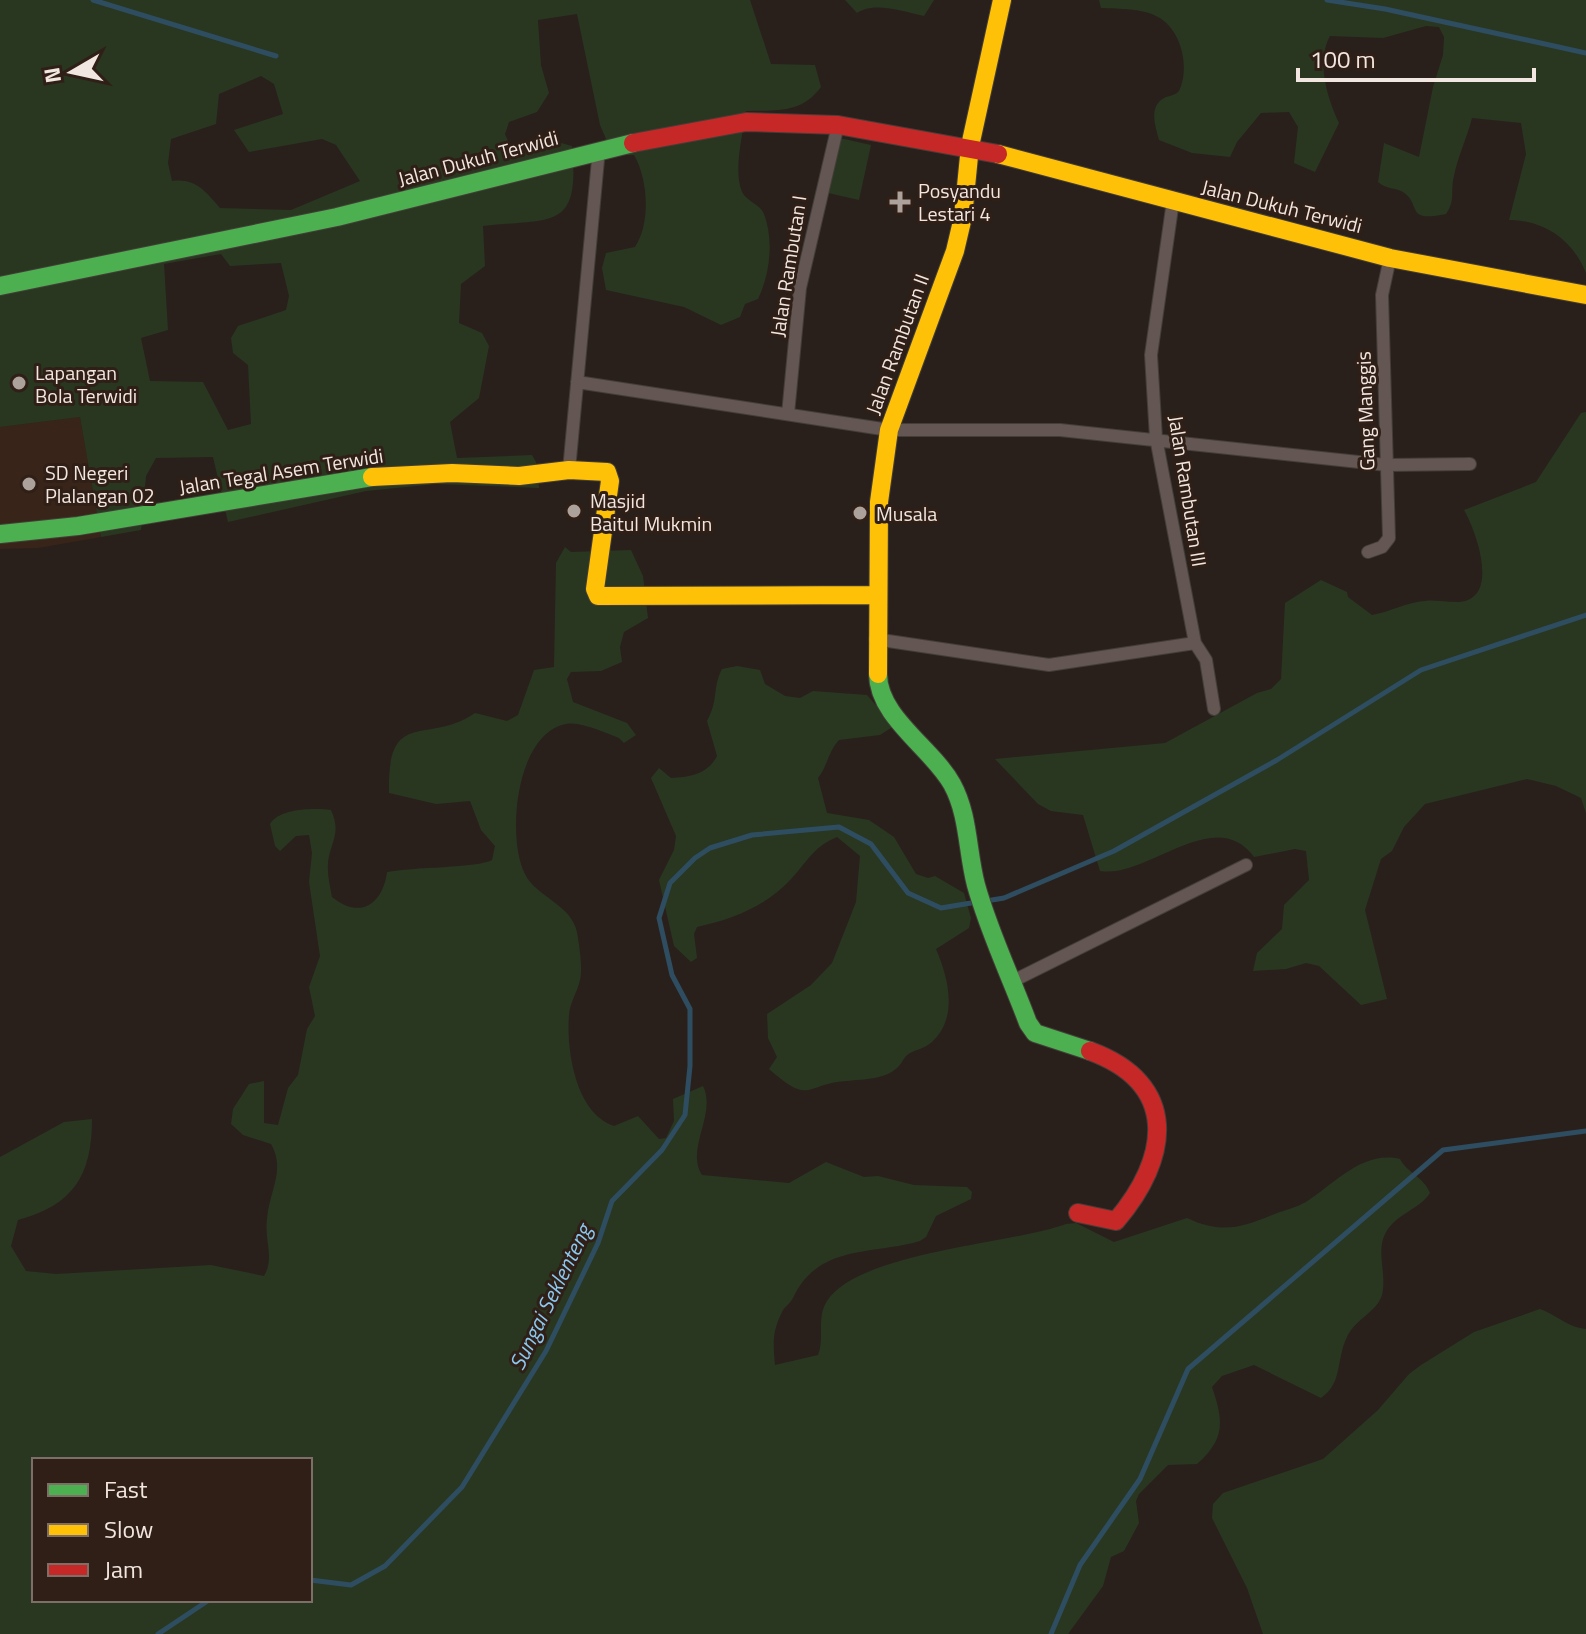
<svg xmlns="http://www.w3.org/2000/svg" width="1586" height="1634" font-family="'Titillium Web',sans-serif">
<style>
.built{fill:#392419}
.green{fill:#293721;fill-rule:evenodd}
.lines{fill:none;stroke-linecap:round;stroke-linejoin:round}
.stream{stroke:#2e4d60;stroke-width:5}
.street-casing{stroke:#443d38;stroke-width:14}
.fast-casing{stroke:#443d38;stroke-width:20}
.slow-casing{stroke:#443d38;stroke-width:20}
.jam-casing{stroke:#443d38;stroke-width:20}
.street{stroke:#635653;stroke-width:12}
.fast{stroke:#4caf50;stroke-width:18}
.slow{stroke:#ffc107;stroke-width:18}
.jam{stroke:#c62828;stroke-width:18}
.poi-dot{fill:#aca19b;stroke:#2f1f16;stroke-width:3}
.labels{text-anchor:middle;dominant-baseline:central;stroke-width:6;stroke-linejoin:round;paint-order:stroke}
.street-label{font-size:20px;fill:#f2e6e0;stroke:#2f1f16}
.poi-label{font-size:20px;fill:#f2e6e0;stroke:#2f1f16;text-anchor:start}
.water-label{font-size:22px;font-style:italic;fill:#8bc9f1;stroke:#2f1f16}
</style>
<rect width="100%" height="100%" fill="#29201c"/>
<!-- built -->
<path class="built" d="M80,417L101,537L38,548L0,549V427Z"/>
<!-- green -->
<path class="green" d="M0,0H750L771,64L815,65L821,87C801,114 777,110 746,111C743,134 733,170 742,192C746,201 760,204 764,214C774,240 770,274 758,299L745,304L740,317L721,325L684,307L606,290L602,268L606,253L635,247C651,223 648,179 634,155H613L600,125L577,14L538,20L541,65L549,93L537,112L509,122L505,134L511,148L554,141L572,146C580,231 554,218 483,226L485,266L461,284L459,323L482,333L489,346L479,398L450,422L457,458L532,455L536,462L539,488L436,484L366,491L228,522L213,457L156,458L146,476L141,530L101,537L80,417L0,427ZM261,76L274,84L283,114L234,130L249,152L322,139L336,145L360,181L291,210L220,208C205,191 196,178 172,181L168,163L171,139L216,124L219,94ZM221,254L230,266L281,263L289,296L286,310L238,326L231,338L233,353L248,365L251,424L228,430L203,382L150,381L141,338L168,330L164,264Z
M845,0H934L924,16C904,12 875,1 857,13Z
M1099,0H1586V273C1573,240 1544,220 1509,220L1526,154L1521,123L1472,118C1467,138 1458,156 1454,176C1450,191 1456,200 1446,214C1404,223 1422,204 1403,192C1395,187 1387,190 1378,182L1384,143L1419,157L1433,87L1443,55L1444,37L1439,27L1426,26L1383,38L1330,36C1316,61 1327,98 1339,123L1315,172L1294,163L1298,127L1289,112L1261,113L1237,142L1230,157L1192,153L1159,140C1156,128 1149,110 1161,100C1167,95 1173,97 1179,91C1190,68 1182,30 1158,17C1143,8 1119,9 1101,8Z
M840,138L871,145L859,200L828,193Z
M1586,412V813L1581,798L1556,786L1527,779L1425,804L1404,827L1392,851L1381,859L1365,910L1387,999L1361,1005L1319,966L1306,963L1286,969L1253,971L1257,953L1282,929L1284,905L1309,880L1306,851L1295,849L1254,857C1215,803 1147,879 1100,871L1083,815L1051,811L1038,804L995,759L1165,743L1257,693L1271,689L1281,679L1285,603L1321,580L1347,592L1348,597L1372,615C1390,612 1407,602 1425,601C1438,599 1457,605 1468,600C1497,588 1475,529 1464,510L1536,482L1581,413Z
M565,547L571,552L631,550L643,576L648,618L624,632L620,647L622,662L601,671L571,672L567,679L573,702L627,723L636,735L624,743L619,738C605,733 581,721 566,724C516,733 506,837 525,874C536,897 571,904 577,932C579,944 583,968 580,980C577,993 570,1002 569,1015C566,1051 576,1114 614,1126L638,1116L659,1139L666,1138L674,1121L673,1099L703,1086C717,1114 685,1149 702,1175L789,1183L826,1162L864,1177L878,1176L914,1185L967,1187L972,1192L971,1199L936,1216L926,1237L920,1241C872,1255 818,1244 793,1298C790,1304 784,1307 782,1312C772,1332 773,1343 775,1365L818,1355C825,1337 816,1318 827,1301C858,1252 1012,1244 1066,1224L1076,1223L1114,1242L1187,1218C1223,1235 1243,1227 1277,1213C1286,1210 1297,1207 1306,1202C1334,1184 1363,1150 1400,1159C1408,1174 1423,1176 1430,1193C1418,1211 1396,1213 1385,1234C1376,1252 1387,1274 1382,1295C1377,1312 1355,1319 1347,1337C1336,1359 1343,1383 1321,1398L1254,1365L1222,1376L1212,1387C1224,1422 1225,1439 1197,1464L1168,1465L1139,1494L1136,1501L1139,1523L1124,1551L1111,1557L1103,1586L1068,1634H0V1157L64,1122L92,1119C92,1176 73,1205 18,1220L11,1246L26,1271L56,1274L211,1265L264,1276C275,1257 264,1241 267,1219C269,1192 286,1170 271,1144L243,1135L231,1124L233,1109L249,1084L264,1081V1123L278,1125L288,1088L298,1075L307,1029L315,1016L309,987L320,956L309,882L312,853L309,835L296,836L280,851L275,846L270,824C280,808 314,808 331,810C342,834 330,842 328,863C327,874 330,886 332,897C360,920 383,904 387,872C412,867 478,868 492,860L495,846L481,830L470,801L436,804L389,793C387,706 427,746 475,713L507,721L518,715L534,670L554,667L556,563ZM34,1460H310V1600H34Z
M737,666L760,670L765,684L785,696L800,698L813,691L867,695L894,726L880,735L839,740C828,752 828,765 818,778L827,813L869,820L894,837L916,874L928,878L935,876L964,893L971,918L969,928L936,949C948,977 959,1017 932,1042C925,1049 912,1050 906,1056C903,1059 902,1063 899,1066C886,1080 864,1079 847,1081C805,1083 812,1107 769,1069L777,1057L768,1038L767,1014L811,985L832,963L856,902L860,856L837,837C813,847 808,861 791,879C765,907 733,919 697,927L694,934L697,958L691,962L674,946L659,880L674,850L676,836L651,778L659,768L671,778C690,777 708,774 717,756L707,721C719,699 712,688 722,669Z
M1540,1309C1557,1315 1567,1327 1586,1329V1634H1263L1247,1588L1212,1518L1213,1504L1223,1493L1323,1459L1378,1410L1409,1374L1421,1365L1474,1332Z"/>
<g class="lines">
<!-- stream -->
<path class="stream" d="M93,0L276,56
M1327,0L1385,9L1586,53
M986,901L1004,898L1114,851L1277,760L1421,670L1586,615
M310,1580L351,1585L385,1566L462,1487L546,1351L598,1243L612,1201L662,1150L685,1115L690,1066V1009L672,975L659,918L670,883L695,858L710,848L752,835L839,827L871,844L908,893L941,908L977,902
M158,1634L209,1600
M1051,1634L1080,1565L1140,1479L1188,1369L1443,1150L1586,1131"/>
<defs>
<path id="street" d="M1173,201L1151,355L1156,438L1195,643L1206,660L1214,709
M577,382L889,430H1060L1387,465L1470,464
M788,414L800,288L838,125
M569,470L599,149
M1368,552L1382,547L1389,538L1382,295L1390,258
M875,639L1049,665L1195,643
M1013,981L1246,865"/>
<path id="fast" d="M0,286L337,217L633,143
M0,534L78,526L372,477
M878,674C878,717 932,748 952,784C969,815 967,851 976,885C989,932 1011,977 1028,1023L1035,1033L1090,1051"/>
<path id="slow" d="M998,154L1390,258L1586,295
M372,477L452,473L519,476L569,470L607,472L610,481L595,589L598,596L877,595
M878,674L879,502L889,430L955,251L963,217L970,146L1002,0"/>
<path id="jam" d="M633,143L746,122L838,125L998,154
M1078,1213L1116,1221C1170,1158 1180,1084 1090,1051"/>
</defs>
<!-- street casing -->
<use href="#street" class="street-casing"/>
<!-- fast casing -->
<use href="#fast" class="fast-casing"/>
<!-- slow casing -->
<use href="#slow" class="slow-casing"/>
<!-- jam casing -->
<use href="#jam" class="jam-casing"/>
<!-- street -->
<use href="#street" class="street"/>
<!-- fast -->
<use href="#fast" class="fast"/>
<!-- slow -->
<use href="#slow" class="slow"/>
<!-- jam -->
<use href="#jam" class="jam"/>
</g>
<!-- markers -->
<g class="poi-dot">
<path d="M896 190h8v8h8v8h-8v8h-8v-8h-8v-8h8z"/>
<circle cx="19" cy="383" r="8"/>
<circle cx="29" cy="484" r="8"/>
<circle cx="574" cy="511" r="8"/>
<circle cx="860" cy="513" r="8"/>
</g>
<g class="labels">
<!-- street labels -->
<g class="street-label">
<text transform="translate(478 158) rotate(-15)">Jalan Dukuh Terwidi</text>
<text transform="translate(1282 206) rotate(14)">Jalan Dukuh Terwidi</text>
<text transform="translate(788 266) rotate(-81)">Jalan Rambutan I</text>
<text transform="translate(897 344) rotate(-70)">Jalan Rambutan II</text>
<text transform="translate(1365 411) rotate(-92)">Gang Manggis</text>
<text transform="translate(281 471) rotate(-9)">Jalan Tegal Asem Terwidi</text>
<text transform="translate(1188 491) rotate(81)">Jalan Rambutan III</text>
</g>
<!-- poi labels -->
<g class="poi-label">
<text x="918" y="190">Posyandu<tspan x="918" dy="23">Lestari 4</tspan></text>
<text x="35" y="372">Lapangan<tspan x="35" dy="23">Bola Terwidi</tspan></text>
<text x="45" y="472">SD Negeri<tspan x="45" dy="23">Plalangan 02</tspan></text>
<text x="590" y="500">Masjid<tspan x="590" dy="23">Baitul Mukmin</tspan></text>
<text x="876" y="513">Musala</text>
</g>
<!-- water labels -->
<g class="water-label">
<text transform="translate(550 1297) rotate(-64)">Sungai Seklenteng</text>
</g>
</g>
<!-- legend -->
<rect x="32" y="1458" width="280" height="144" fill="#2f1f16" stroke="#7d6f67" stroke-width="2"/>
<rect x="48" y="1484" width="40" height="12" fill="#4caf50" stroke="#7d6f67" stroke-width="2"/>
<text x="104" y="1498" font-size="24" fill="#f2e6e0">Fast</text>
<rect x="48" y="1524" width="40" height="12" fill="#ffc107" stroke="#7d6f67" stroke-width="2"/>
<text x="104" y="1538" font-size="24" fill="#f2e6e0">Slow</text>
<rect x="48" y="1564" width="40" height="12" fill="#c62828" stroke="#7d6f67" stroke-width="2"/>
<text x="104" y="1578" font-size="24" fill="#f2e6e0">Jam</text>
<!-- north arrow -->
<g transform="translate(72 72) rotate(261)" stroke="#2f1f16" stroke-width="6" paint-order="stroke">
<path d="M0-6L14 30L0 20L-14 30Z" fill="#f2e6e0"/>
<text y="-12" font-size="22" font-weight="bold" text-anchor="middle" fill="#f2e6e0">N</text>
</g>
<!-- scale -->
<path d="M1298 68v12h236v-12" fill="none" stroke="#f2e6e0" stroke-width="4"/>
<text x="1310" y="68" font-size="24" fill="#f2e6e0" stroke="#2f1f16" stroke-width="6" paint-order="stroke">100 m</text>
</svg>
